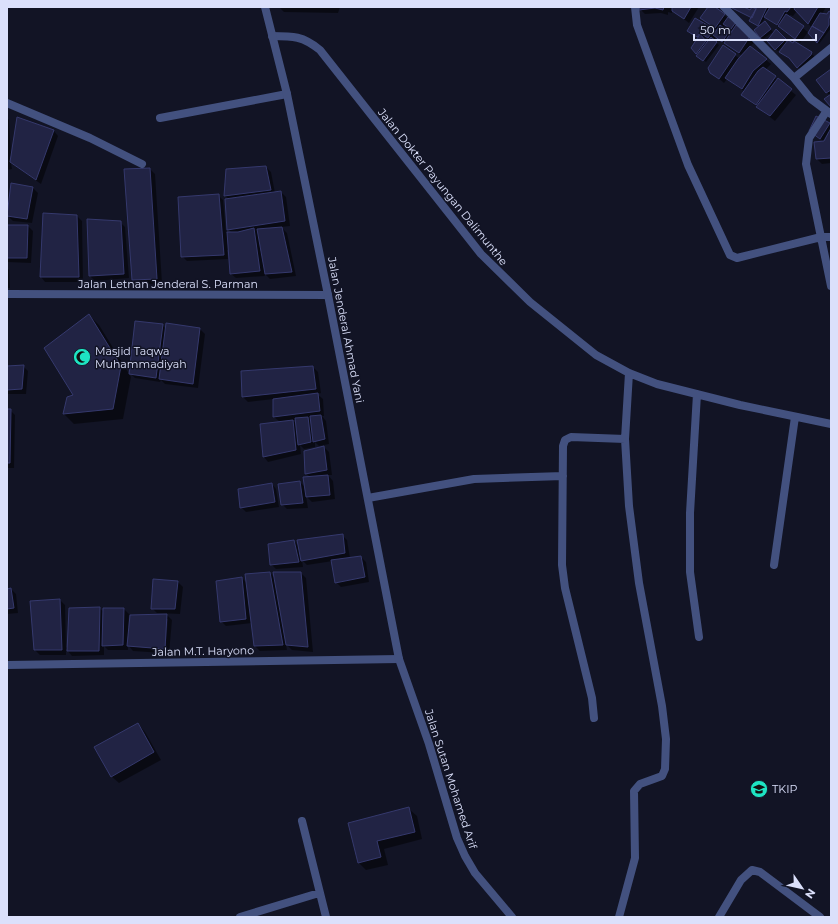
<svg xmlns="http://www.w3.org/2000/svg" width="838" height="924" font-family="Montserrat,sans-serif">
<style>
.shadow{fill:#0007;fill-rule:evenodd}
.building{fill:#212344;stroke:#35396d}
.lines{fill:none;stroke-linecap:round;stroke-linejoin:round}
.service{stroke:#43517f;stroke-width:8}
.minor{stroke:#43517f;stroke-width:8}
.tertiary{stroke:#43517f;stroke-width:8}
.labels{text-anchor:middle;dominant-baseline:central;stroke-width:3;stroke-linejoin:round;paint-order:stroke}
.street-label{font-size:11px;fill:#dbe0fb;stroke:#121425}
.poi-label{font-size:11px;fill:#dbe0fb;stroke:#121425;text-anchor:start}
</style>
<rect width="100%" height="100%" fill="#121425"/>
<!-- shadow -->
<path class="shadow" d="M279,7H340L338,13L284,12Z
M641,7H699L689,23L672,10V13L668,12V15L661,13L645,14L640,9Z
M709,7H713L724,15L755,41L750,47L771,64L765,70L796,95L775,121L748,100L743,95L745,92L727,79L724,83L711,72L724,47L740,59L742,56L716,37L714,41L719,45L706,62L696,53L698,39L688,31L713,30L716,32L718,31L701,18ZM725,25L734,31L731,35L723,28ZM705,37L710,40L707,44L704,39Z
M731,7H742L751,11L756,10L758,7H826L822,14L831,13V28L819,44L809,33L812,28L797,11L793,16L790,15L788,17L808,32L800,43L765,17L761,25H767L773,32L763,39L761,37L760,27L753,23L752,18Z
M776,30L788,42L811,53L816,58L803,72L793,62L781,52L786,43L778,51L768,41Z
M831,70V105L830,96L818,80Z
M7,118L9,120L11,155L54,131L58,136L41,184L11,163L12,169L7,170Z
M830,123L831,163L822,164L817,159L830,132H828L823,141L813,133Z
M266,167L271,172L275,193L281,192L286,197L290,226L281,227L287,233L296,276L270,279L264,273L265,276L236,278L231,274L229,250H227L228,259L187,261L182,256L218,195L223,200L226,233H232L228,229L229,199L225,196Z
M150,169L155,174L162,283L138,285L133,280Z
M33,188L38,193L32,223L13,221L8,216Z
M44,214L77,216L82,221L83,282H45L41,277Z
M120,222L125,227L129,278L95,281L90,276Z
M7,226H28L33,231L31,263L7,262Z
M7,268L9,270L10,288H7Z
M89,315L99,325L131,377L123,419L74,424L64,414L75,395Z
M162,325L166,329H200L205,334L198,388L165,384L161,380L160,382L135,378L130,373Z
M23,366L28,371L26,394H7V367Z
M313,367L318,372L321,393L317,394L323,399L324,416H322L326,421L329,444L319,446L315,442V447L304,449L300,445L301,454L268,462L264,457L280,422L274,417V399L248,402L243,397ZM293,420H297V425Z
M7,410H10L15,415L14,468H7Z
M324,447L329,452L332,475H328L333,481L335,499L312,502L306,496L308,508L287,509L282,504L300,482L305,487L310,477L306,473Z
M272,484L276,489L279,507L246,512L241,507Z
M342,535L347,540L350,558L361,557L366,562L369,582L341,587L336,582L333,561L307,565L302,560L303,567L276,569L271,564L294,541L299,546Z
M270,573L275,578L301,573L306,578L313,652L292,650L286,644L287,650L260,651L255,646L252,623L226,626L221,621L242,578L247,583Z
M178,582L183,587L180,614L157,613L152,608Z
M11,589L16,594L18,613L7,614V590Z
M60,600L65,605L66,648L99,608L104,612L124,609L129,614L128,627L167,615L172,620L169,654L165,653L168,619H166L163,653L133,651L128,645V650H108L104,646V655L72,656L66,649V655H40L35,650L31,602Z
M138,724L145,732L161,760L119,783L111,776Z
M409,809L417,816L422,839L384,849L388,865L366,870L359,863L349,823Z"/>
<!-- building -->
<path class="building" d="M640,7H664L663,10L655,8L639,10Z
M672,7H691L684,19L672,11Z
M708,7H715L725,14L715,28L700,18Z
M730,7H744L750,10L752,7L756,9L752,18Z
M757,7H767L758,26L749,21Z
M770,7H791L787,12L785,11L777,25L764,17Z
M795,7H818L808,24L794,9Z
M829,11L831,12L829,19V25L824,33L812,26L820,13L827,14Z
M786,14L804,26L795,39L778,26Z
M728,17L736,22L731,29L723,24Z
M695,18L714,29L708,38L700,33L697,37L687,31Z
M765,21L771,29L760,38L754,30Z
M720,25L729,32L722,42L713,35Z
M736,25L751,35L739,53L724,43Z
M812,26L824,33L817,43L808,33Z
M776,29L786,39L775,50L767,41Z
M700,34L706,41L696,54L691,48Z
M711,37L717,42L703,61L696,56Z
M788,40L793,43L794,41L812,52L811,55L797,68L789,58L779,52Z
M723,45L736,54L719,79L710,73L708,68Z
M750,46L767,59L753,71L742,89L725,78L738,59Z
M763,67L776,76L756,105L741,95L758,71Z
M831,69V90L826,93L816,80Z
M778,78L792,89L770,116L756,107Z
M831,94V107L824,99Z
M816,116L830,123L820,139L809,131Z
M17,117L54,130L36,180L10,162Z
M831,128V158L816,159L814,142L824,141Z
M266,166L271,190L224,196L226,169Z
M150,168L157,279L132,280L124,169Z
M11,183L33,187L27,219L7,216Z
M281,191L285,221L227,230L225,199Z
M219,194L224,255L181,257L178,197Z
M43,213L77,215L79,277H40Z
M87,219L121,221L124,274L89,276Z
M7,225H28L27,258H7Z
M282,227L292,272L265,274L257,229Z
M254,228L260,271L230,274L227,232H238Z
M89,314L121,366L113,409L63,414L67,397L73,395L44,348Z
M135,321L163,324L156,378L129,374Z
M166,323L200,328L193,384L159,379Z
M24,365L22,389L7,390V366Z
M313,366L316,389L242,397L241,371Z
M318,393L320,411L273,417V399Z
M7,409H11L10,463H7Z
M321,415L325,439L313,442L310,416Z
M308,417L311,442L298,445L295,418Z
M293,420L296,450L263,457L260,424Z
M324,446L327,470L305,474L304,451Z
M328,475L330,495L306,497L303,477Z
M300,481L303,503L281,505L278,484Z
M272,483L275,502L240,508L238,489Z
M343,534L345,553L301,561L297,540Z
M294,540L299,562L270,565L268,544Z
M361,556L365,577L335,583L331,560Z
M270,572L283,645L254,646L245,574Z
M273,572H301L308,647L286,645Z
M242,577L246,619L220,622L216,581Z
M153,579L178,581L175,609H151Z
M11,588L14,608L7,609V589Z
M60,599L62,650H34L30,601Z
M100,607L99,651H67L69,608Z
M103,608H124L123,645L102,646Z
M167,614L165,649L127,646L130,615Z
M138,723L154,752L111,777L94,747Z
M409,807L415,832L377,841L381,857L358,863L348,823Z"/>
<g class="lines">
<!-- service -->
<path class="service" d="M7,103L90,138L142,164"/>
<!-- minor -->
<path class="minor" d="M635,7L637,25L688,165L730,255L737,258L821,237H831
M724,7L794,78L811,99L831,114
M272,36C293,36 303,36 320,50L481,254L530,302L596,355L629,373L657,384L740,405L831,424
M794,78L831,48
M826,112L809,138L806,164L831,286
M160,118L287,94
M7,294L328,295
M697,394L690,513V572L699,637
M368,498L474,479L563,476
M774,565L795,417
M7,665L399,659
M594,718L592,698L565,588L562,565L563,446L565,440L571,437L625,439
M302,821L326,917
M240,917L319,893
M619,917L635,858L634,791L640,784L662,776L665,769L666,739L662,706L639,583L629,506L625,439L629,373
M719,917L741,880L752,870L760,872L820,917"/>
<!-- tertiary -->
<path class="tertiary" d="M265,7L287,94L328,295L399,659L429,744L457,838L465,856L475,873L512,917"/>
</g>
<!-- icons -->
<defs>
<symbol id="mosque-disc" viewBox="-11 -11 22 22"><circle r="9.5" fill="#1ee4c3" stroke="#121425"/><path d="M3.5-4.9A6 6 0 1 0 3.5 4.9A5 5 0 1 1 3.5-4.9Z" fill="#111"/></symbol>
<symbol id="school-disc" viewBox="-11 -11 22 22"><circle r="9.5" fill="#1ee4c3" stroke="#121425"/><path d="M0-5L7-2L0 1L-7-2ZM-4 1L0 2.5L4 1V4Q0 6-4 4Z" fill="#111"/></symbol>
</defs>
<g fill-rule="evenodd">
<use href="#mosque-disc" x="72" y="347" width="20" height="20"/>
<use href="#school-disc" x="749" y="779" width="20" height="20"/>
</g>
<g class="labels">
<!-- street labels -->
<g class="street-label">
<text transform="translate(443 187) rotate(51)">Jalan Dokter Payungan Dalimunthe</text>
<text x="168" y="284">Jalan Letnan Jenderal S. Parman</text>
<text transform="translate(346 330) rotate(79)">Jalan Jenderal Ahmad Yani</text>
<text transform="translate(203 651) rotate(-1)">Jalan M.T. Haryono</text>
<text transform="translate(451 779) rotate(72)">Jalan Sutan Mohamed Arif</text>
</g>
<!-- poi labels -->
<g class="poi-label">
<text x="95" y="351">Masjid Taqwa<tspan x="95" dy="13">Muhammadiyah</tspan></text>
<text x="772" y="789">TKIP</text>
</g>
</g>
<!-- border -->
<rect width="838" height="924" fill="none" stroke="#dbe0fb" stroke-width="16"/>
<!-- north arrow -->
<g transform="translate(802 888) rotate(124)" stroke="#121425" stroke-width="3" paint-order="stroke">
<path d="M0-3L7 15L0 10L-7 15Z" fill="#dbe0fb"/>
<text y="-6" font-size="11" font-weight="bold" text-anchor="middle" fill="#dbe0fb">N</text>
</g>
<!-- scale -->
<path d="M694 34v6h122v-6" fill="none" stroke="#dbe0fb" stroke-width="2"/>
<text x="700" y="34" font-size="12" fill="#dbe0fb" stroke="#121425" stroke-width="3" paint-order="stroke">50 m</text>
</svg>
